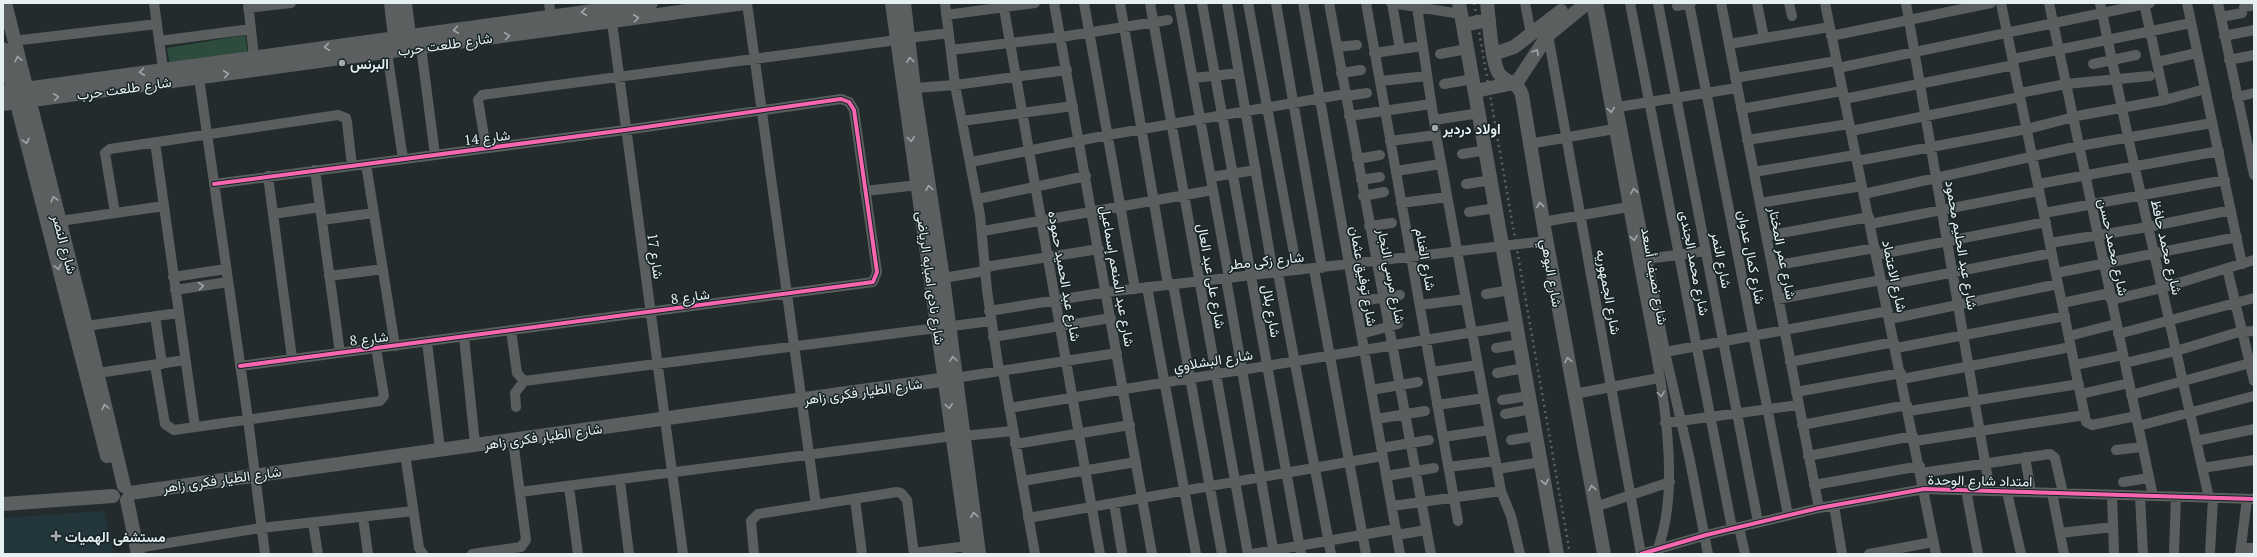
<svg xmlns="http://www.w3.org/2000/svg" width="2257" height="557" font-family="'PT Serif',Vazirmatn,serif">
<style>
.built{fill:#22363b}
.green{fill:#2d4c3e}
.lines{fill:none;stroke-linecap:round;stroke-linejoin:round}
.street{stroke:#5a5e5e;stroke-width:10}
.secondary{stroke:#5c5f5f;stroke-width:14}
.rail{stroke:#5e6162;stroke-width:2.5;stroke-dasharray:2 4;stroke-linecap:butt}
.cycleway-casing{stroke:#162326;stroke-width:6}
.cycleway{stroke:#f766af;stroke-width:4}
.oneway{stroke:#a1a7a8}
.oneway2{stroke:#a0a6a8}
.poi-dot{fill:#a2aaac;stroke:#162326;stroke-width:1.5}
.labels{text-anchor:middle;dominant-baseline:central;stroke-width:3;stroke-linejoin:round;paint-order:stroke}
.street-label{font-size:14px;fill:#e6eff1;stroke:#162326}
.poi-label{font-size:14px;font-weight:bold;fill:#e6eff1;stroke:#162326;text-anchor:start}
</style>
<rect width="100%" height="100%" fill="#242b2c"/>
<!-- built -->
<path class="built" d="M104,511L114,554H3V518Z"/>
<!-- green -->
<path class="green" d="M245,35L248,54L170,65L167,48Z"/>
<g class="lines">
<!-- street -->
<path class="street" d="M154,3L163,69
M248,3L254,57
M549,3L551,17
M747,3L816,505
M945,3L955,85L980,215L987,290L999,371
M1003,3L1100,554
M1054,3L1152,554
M1084,3L1135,289
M1120,3L1168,285
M1150,3L1248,554
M1179,3L1229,278
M1202,3L1301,554
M1227,3L1273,273
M1248,3L1297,270
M1276,3L1322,268
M1303,3L1400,554
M1329,3L1431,554
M1366,3L1458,521
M1391,3L1461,14
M1392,3L1400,49
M1525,3L1531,34
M1591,3C1607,87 1622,171 1637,255C1651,337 1689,476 1656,553
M1598,3L1665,352L1689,456L1708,554
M1630,3L1732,528
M1658,3L1758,522
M1689,3L1788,515
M1721,3L1819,508
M1757,3L1764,38
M1789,3L1792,16
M1825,3L1936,554
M1906,3L1990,491
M2001,3L2086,422L2092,425L2136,416
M2049,3L2153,496
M2100,3L2128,137L2209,498
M2144,3L2165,100
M2187,3L2242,264
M2218,3L2254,175
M1677,6L1691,3
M1417,7L1436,135L1501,491L1511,516L1520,554
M2244,7L2254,5
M248,8L291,3
M611,15L683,554
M946,15L1035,3
M2221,17L2242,13
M1548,35L1641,554
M1831,36L1991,3
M2224,36L2254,30
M908,38L949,33
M13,41L157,24
M159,41L251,29
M1729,44L1830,27
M421,47L435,155
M1337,47L1357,45
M951,50L1061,37L1168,20
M387,52L403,159
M1374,53L1422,46
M1440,54L1467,49
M2013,59L2191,23
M2229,60L2254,55
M2157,62L2197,53
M2093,64L2136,55
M1838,68L2150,3
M198,71L248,419L265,554
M1341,73L1361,70
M1193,78L1239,73
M1735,78L1836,61
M1380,81L1427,76
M1444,84L1473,79
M914,88L955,85L1067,70
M2020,93L2066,84L2150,76
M1346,96L1367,93
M2237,97L2254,93
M1844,99L2014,65
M1618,107L1737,88
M1741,109L1842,91
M1349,116L1431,104
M1434,120L1480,113
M962,121L1073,106
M1851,131L2020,97
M1747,140L1849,124
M1390,141L1436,135
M155,142L195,427
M1529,144L1614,129
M486,148L478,100L482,95L897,40
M1462,154L1487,150
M1357,159L1380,155
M1857,161L2027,129L2082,115L2165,100L2205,89
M971,162L1108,135L1345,94
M366,164L395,346
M315,170L340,353
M1396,171L1441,164
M1754,172L1855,155
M268,176L292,358
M1211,177L1256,170
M1361,180L1380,177
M214,184L625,130L841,99L849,102L854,110L877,272L873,282L240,366
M1466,184L1492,180
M2038,184L2219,151
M865,191L918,185
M1864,194L2079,146L2212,123
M1363,196L1384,192
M978,199L1086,176
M1401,203L1447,197
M1760,203L1862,186
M1469,212L1496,208
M115,213L105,153L110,149L338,115L346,118L347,122L352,166
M2044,213L2225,180
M273,214L320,207
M322,220L374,213
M60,221L164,206
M1543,222L1628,207
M1870,224L2039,191
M1369,226L1392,223
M983,231L1213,190
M1766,236L1869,217
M2050,243L2148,227L2231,210
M1876,255L2046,222
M1647,259L1706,251
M1772,266L1875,248
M2227,268L2254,381
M1314,269L1366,554
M1278,273L1331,554
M2056,273L2237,237
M329,276L383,269
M173,277L226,269
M943,278L979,272L991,266L1099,249
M1226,278L1274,554
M1173,284L1222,554
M1883,286L2052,253
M1147,287L1196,554
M175,290L228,282
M1486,294L1511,290
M1778,299L1881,280
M2111,300L2162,288L2254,260
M1355,302L1400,295
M2062,303L2110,293
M1420,305L1466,299
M989,311L1107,292L1546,241
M155,316L162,364
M1890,319L2058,284
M86,326L178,313
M511,330L517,373L524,381L991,321
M1361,334L1398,324
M2118,334L2254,298
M2069,336L2116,324
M464,337L475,444
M993,337L1111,318
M427,342L440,449
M1496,348L1520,344
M1896,348L2065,316
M1665,352L1888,311
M1790,362L1894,342
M2125,363L2176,351L2239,332L2254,331
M155,365L165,424L174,430L380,401L384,396L376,348
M2075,365L2123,355
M1003,371L1035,554
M1432,372L1478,365
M98,373L185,360
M1497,373L1524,368
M955,378L1117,353
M1902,379L2071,347
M1371,390L1418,382
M1796,392L1901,373
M1574,394L1659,378
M2081,394L2129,383
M2131,395L2254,362
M1502,400L1529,396
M1437,405L1484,398
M516,407L515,393L524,381
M1009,408L1517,325
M1909,411L2079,384
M1505,414L1532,409
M1376,419L1425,411
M1665,423L1799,405
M1802,425L1907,405
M2138,426L2254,396
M963,436L1013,431
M1443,437L1490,430
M1511,440L1536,436
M1915,441L2085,415
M2196,441L2254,429
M1015,444L1130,425
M1381,448L1429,440
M2116,450L2142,447
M405,454L419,548L423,554
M1808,456L1913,436
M2025,457L2031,492
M1448,467L1496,461
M2202,468L2254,460
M1497,469L1541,462
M1921,473L2050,454L2055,458L2063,493
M1386,476L1434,468
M620,481L629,554
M1022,481L1136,462
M2123,482L2149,478
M1814,485L1920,466
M569,487L578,554
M1966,490L1978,554
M520,492L953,436
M2007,492L2021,554
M2052,493L2064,554
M2112,495L2114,554
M2140,496L2143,554
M855,499L862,554
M1114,503L1122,552
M1834,505L1842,554
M1392,506L1501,491
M1595,507L1670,482
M363,517L368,554
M1028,518L1382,456
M313,523L318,554
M1739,527L1745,554
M2060,533L2113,527
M1397,535L1426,530
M137,548L261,528L413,511
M2241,548H2254
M914,553L967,546
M472,554L521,547L526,540L513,440
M754,554L751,521L758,514L897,492L901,493L907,500L914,554
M1252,554L1396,529
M1641,554L1706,535L1819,508L1924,489L2254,499
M1869,554L1933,542
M2174,554L2176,497
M2210,554L2213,498
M2240,554L2247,499"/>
<!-- secondary -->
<path class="secondary" d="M5,3L86,326L124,486
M391,3L396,46
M405,3L410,44
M892,3L969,554
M904,3L914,88L943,278L979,554
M1459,3L1557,554
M1487,3C1489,20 1491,58 1498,72C1504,83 1519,82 1522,95L1543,222L1604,554
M1463,25L1489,20
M3,49L107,456
M1494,54L1514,47L1561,11
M1476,91L1513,83L1519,79L1548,35L1587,3
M3,92L651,3
M3,104L745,3
M130,493L955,378
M127,500L138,554
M3,504L113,496"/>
<!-- rail -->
<path class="rail" d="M1474,3L1570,554"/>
<defs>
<path id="cycleway" d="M214,184L625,130L841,99L849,102L854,110L877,272L873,282L240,366
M1641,554L1706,535L1819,508L1924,489L2254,499"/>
</defs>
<!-- cycleway casing -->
<use href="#cycleway" class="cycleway-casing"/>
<!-- cycleway -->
<use href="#cycleway" class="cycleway"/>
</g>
<!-- one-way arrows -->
<defs><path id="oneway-chevron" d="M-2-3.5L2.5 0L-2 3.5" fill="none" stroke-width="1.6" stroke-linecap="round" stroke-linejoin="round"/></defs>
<g class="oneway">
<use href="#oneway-chevron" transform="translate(584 12) rotate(172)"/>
<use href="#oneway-chevron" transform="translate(636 18) rotate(-8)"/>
<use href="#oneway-chevron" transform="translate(456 30) rotate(172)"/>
<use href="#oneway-chevron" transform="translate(507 36) rotate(-8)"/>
<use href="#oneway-chevron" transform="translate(327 47) rotate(172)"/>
<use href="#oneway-chevron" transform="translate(1536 52) rotate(-61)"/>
<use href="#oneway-chevron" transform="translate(18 59) rotate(-104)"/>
<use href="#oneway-chevron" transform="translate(910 60) rotate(-97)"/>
<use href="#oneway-chevron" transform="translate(142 72) rotate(172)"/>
<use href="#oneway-chevron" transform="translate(226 74) rotate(-8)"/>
<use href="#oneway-chevron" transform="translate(56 97) rotate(-8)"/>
<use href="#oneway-chevron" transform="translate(911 139) rotate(82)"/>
<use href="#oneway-chevron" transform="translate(26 141) rotate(76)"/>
<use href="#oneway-chevron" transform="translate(929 188) rotate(-99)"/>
<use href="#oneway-chevron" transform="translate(54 199) rotate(-105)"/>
<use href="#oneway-chevron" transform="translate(1540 205) rotate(-100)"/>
<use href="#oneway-chevron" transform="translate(58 267) rotate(76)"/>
<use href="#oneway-chevron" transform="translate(953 359) rotate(-98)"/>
<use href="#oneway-chevron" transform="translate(1568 360) rotate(-100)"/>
<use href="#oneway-chevron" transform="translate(949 406) rotate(82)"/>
<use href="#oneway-chevron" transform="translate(105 407) rotate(-103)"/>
<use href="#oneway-chevron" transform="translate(1545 482) rotate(80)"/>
<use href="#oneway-chevron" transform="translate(1592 488) rotate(-101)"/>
<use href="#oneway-chevron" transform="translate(974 515) rotate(-97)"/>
</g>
<g class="oneway2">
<use href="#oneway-chevron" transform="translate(1611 110) rotate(80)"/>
<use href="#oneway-chevron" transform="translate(1634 191) rotate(-101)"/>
<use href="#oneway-chevron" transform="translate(1634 238) rotate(80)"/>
<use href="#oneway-chevron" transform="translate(201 286) rotate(-8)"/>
<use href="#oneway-chevron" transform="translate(1661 394) rotate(82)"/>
</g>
<!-- markers -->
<g class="poi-dot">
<circle cx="342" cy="63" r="4"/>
<circle cx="1435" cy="128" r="4"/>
<path d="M54 530h4v4h4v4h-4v4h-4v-4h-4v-4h4z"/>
</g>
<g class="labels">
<!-- street labels -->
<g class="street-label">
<text transform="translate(445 44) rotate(-8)">شارع طلعت حرب</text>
<text transform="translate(124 88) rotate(-8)">شارع طلعت حرب</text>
<text transform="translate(487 137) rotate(-7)">شارع 14</text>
<text transform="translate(65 244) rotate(75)">شارع النصر</text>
<text transform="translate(1962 245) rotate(80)">شارع عبد الحليم محمود</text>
<text transform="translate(2114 247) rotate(78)">شارع محمد حسن</text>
<text transform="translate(2167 247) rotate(77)">شارع محمد حافظ</text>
<text transform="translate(1783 253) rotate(79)">شارع عمر المختار</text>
<text transform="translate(656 256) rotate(82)">شارع 17</text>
<text transform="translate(1752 257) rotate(79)">شارع كمال عدوان</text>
<text transform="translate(1426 259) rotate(80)">شارع الغنام</text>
<text transform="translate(1266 260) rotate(-6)">شارع زكى مطر</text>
<text transform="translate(1722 260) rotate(79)">شارع النمر</text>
<text transform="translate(1695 263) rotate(79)">شارع محمد الجندى</text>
<text transform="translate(1552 273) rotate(80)">شارع البوهي</text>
<text transform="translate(1065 276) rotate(80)">شارع عبد الحميد حموده</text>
<text transform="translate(1118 276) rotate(80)">شارع عبد المنعم إسماعيل</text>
<text transform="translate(1212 276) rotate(80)">شارع على عبد العال</text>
<text transform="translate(1364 276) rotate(80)">شارع توفيق عثمان</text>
<text transform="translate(1392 276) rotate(79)">شارع مرسي النجار</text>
<text transform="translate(1655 276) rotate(80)">شارع نصيف أسعد</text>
<text transform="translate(1895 276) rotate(78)">شارع الاعتماد</text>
<text transform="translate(931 278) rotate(82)">شارع نادى امبابه الرياضى</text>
<text transform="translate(1609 292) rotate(80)">شارع الجمهوريه</text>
<text transform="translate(690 296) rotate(-8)">شارع 8</text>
<text transform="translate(1272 311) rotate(80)">شارع بلال</text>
<text transform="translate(369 338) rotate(-7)">شارع 8</text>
<text transform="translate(1213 360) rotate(-9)">شارع البشلاوي</text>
<text transform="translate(863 391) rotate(-8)">شارع الطيار فكرى زاهر</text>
<text transform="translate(543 436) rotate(-8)">شارع الطيار فكرى زاهر</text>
<text transform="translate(222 479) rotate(-8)">شارع الطيار فكرى زاهر</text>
<text transform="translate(1980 480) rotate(1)">امتداد شارع الوحدة</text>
</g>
<!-- poi labels -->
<g class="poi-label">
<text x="350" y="63">البرنس</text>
<text x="1443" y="128">اولاد دردير</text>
<text x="65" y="536">مستشفى الهميات</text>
</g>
</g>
<!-- border -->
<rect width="2257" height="557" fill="none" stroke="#e6eff1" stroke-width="8"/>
</svg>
